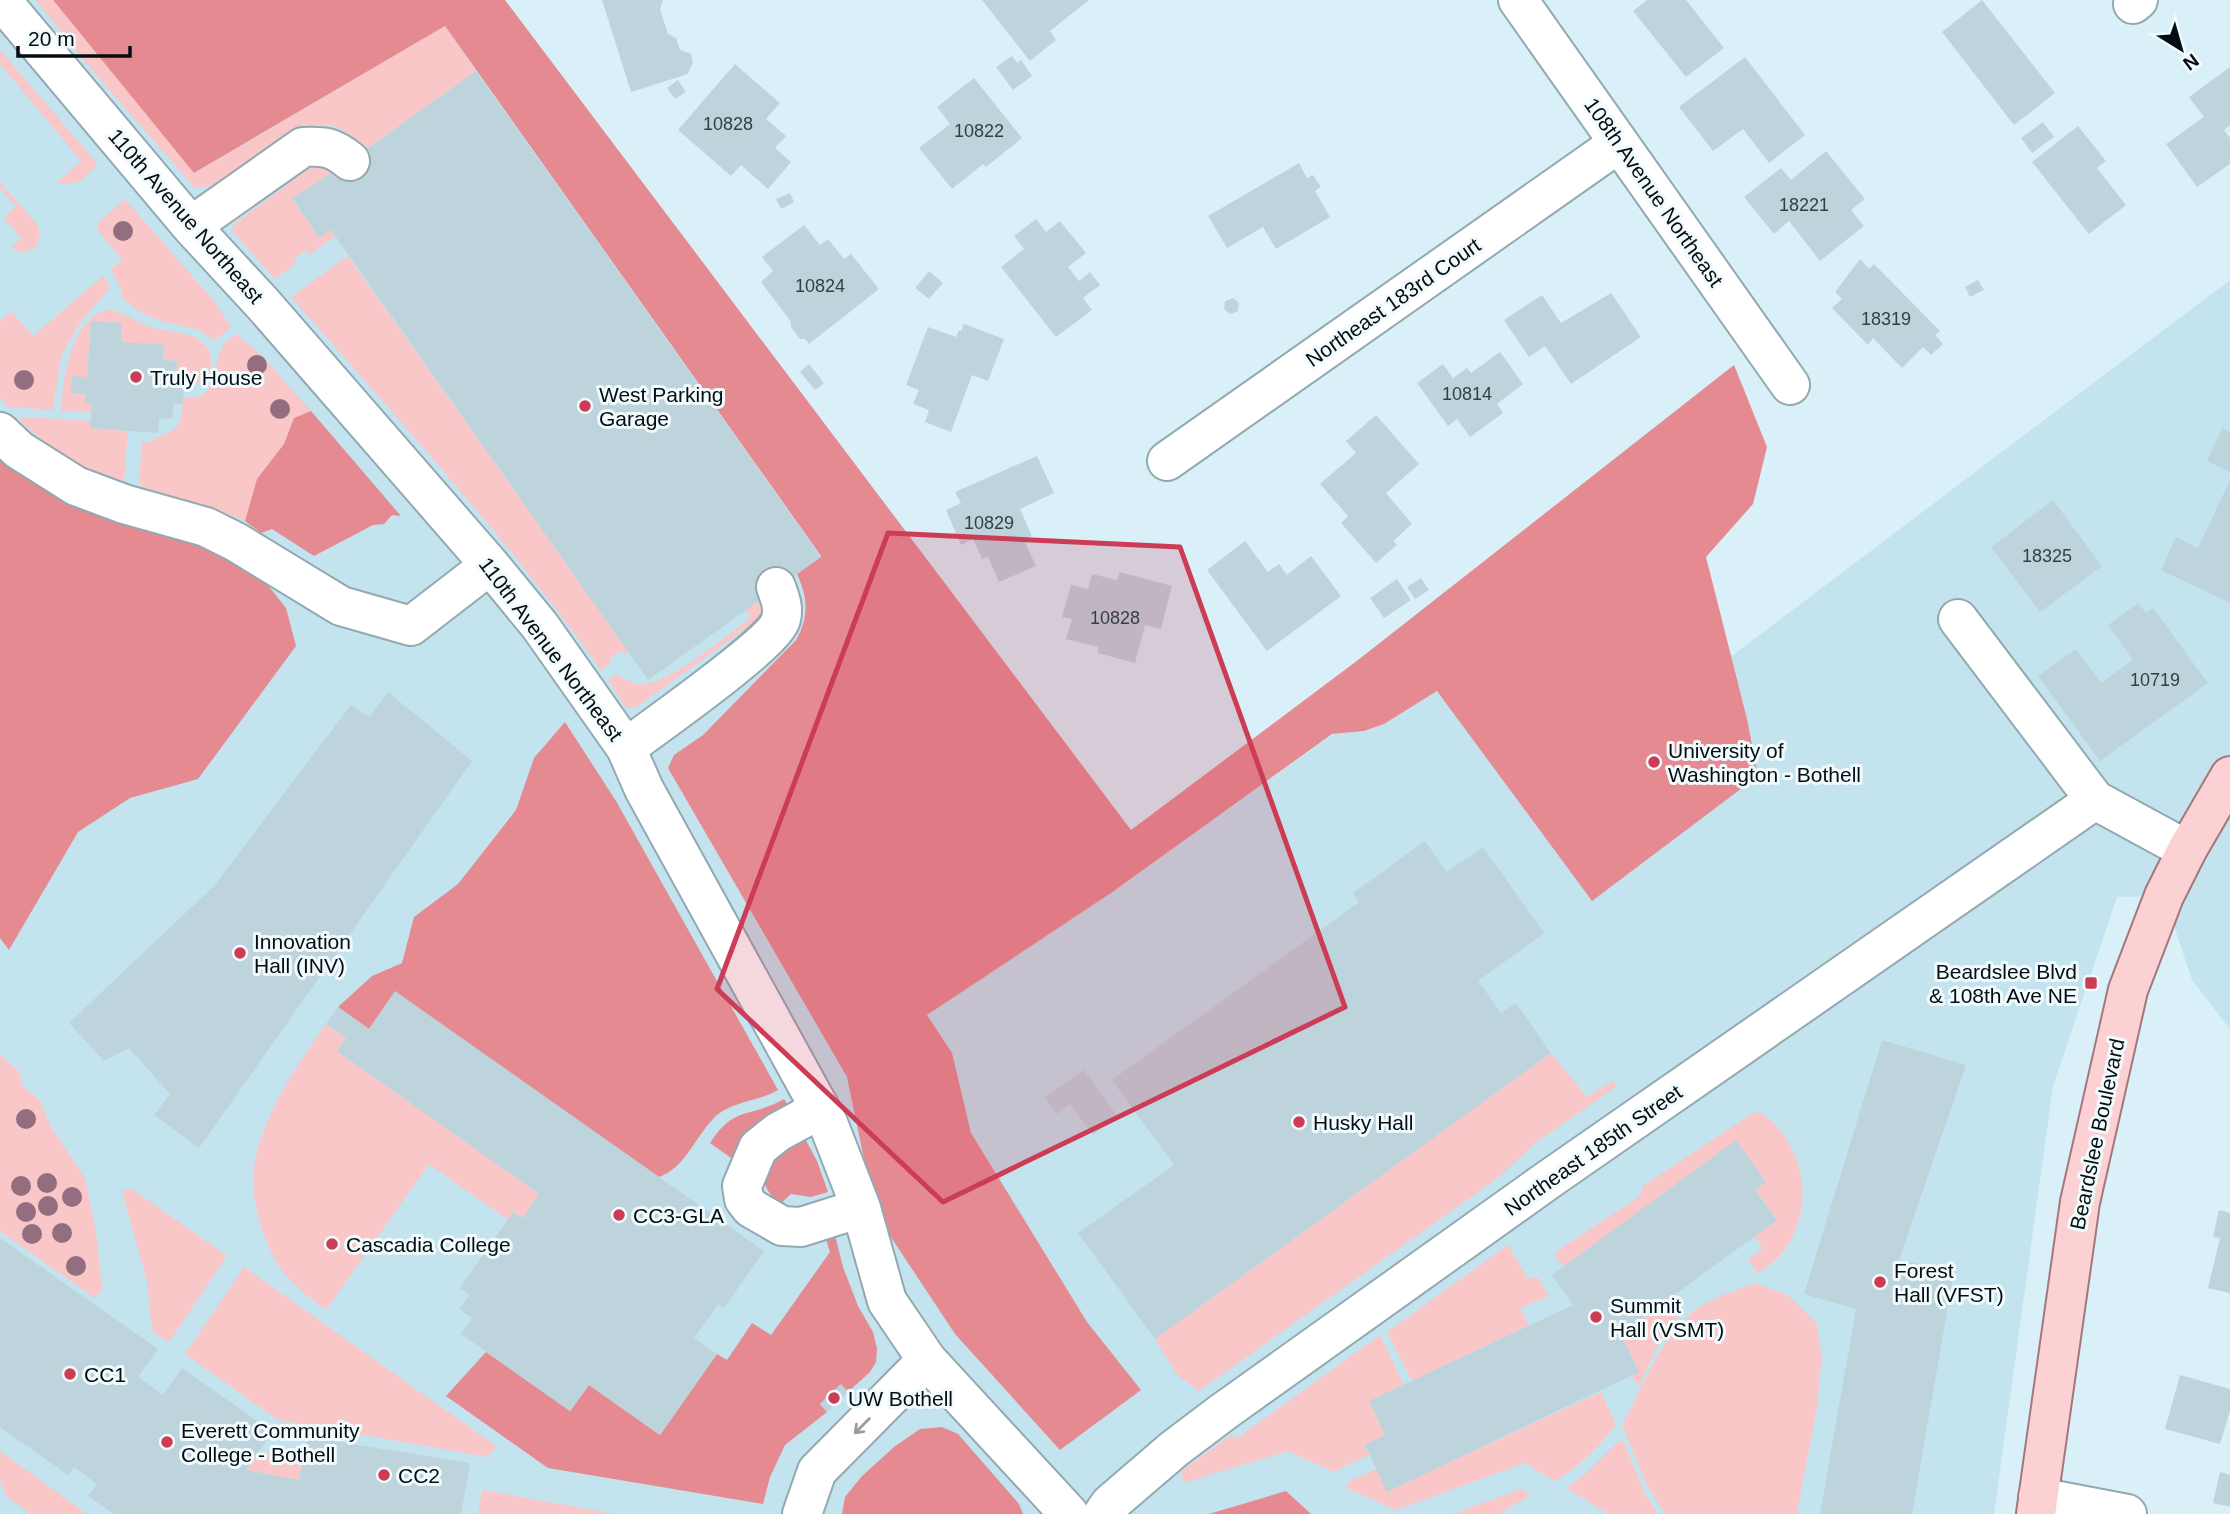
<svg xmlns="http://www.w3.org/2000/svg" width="2230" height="1514" font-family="Helvetica,sans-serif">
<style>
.built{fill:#c3e3ee}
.green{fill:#fac7c9}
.forest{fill:#e58a91}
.building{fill:#bdd4dd}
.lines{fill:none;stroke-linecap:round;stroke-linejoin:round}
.minor-casing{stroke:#93a9b2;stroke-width:42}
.major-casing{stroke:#a3787c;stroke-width:42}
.minor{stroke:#fff;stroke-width:38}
.major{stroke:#fbd1d3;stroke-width:38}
.tree{fill:#926e7e}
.oneway{stroke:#9b9e9f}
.marked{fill:#cc3c54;fill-opacity:0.2;stroke:#cc3c54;stroke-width:5;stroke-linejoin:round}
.poi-dot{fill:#cc3c54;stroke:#f1fbfe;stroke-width:2.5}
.labels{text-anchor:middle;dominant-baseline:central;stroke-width:6;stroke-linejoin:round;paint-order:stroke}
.number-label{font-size:18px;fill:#343f43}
.street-label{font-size:21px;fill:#060d10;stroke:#f1fbfe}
.poi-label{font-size:21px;fill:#060d10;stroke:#f1fbfe;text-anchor:start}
</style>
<rect width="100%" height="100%" fill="#d9f0f9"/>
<!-- built -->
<path class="built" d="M0,0H53L195,173L445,26L821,557L802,585L806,607L805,622L796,640L703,735L674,755L927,1015L1111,893L1333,734L1364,731L1384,724L1437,691L1599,756L2230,280V1029L2192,980L2164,896L2117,897L2053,1086L1994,1514H0Z"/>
<!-- green -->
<path class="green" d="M36,0H53L195,173L445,26L476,71L365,150C314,86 265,161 217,184C210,187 202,187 195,188L85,62Z
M0,50L95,161L96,166C85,179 73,187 56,183L81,161L0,64Z
M316,164L326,165L333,172L292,199L319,237L331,230L335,236L309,255L306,250L294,259L296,264L275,279L231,230L236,222Z
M0,182L36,223L40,231L37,246L23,253L11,248L21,238L4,218L16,206L0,188Z
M125,199L214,301L231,327L217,339H213L197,329L165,322L143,314L121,297V288L111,270L122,259L98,231V223Z
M348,256L628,651L624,654L620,651L609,659L611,663L601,670C507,538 398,419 291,297Z
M103,276L109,285V289L79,324L61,356L53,410L8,407L0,398V321L11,311L33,336Z
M108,310C124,311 134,321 148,326C166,333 192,330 205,345C221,361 205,389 184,386V377L176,376L177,361L163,360L121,342L122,323L91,321L87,377L71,393L85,394V403L92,404L91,412L61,411C63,380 70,318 108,310Z
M236,334L261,355L311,411L294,418L284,444L257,479L245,521L216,509L144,489L139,482L142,441L148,443C176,425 180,437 183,398C218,400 211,373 221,350C223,343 231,338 236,334Z
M22,417L91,421V428L128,431L124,481L122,483C78,468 53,450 19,420Z
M760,599L762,612L755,622L635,708H626L608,680L618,674C626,680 632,685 643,684C671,683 726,635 751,618L745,609Z
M326,1024L346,1038L337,1051L539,1194L523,1218L514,1212L508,1220L429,1164L326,1310C309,1298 290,1283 279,1266C259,1234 247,1189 257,1152C269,1105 299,1063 326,1024Z
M1551,1053L1587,1097L1613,1081L1616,1087L1534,1144L1499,1177L1199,1391L1177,1375L1155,1339Z
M0,1055L20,1072L21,1085L40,1100L50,1125L85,1178L96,1232L102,1289L95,1298L0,1231Z
M1760,1112C1805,1143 1817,1208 1783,1252C1776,1261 1767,1267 1758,1273L1748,1260L1763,1248L1754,1236L1777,1219L1755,1190L1766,1182L1736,1141L1563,1267L1554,1253L1640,1196L1643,1186L1753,1113Z
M132,1189L227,1256L169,1342L152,1331L147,1282L122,1191Z
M1508,1245L1528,1279L1538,1277L1549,1296L1520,1308L1529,1325L1412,1381L1387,1332Z
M244,1267L496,1446L488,1457L278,1420L185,1354Z
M1755,1283L1787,1295L1816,1322L1822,1355L1817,1408L1797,1512L1794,1514H1665L1646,1483L1622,1425C1644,1386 1659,1338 1695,1310C1712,1297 1736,1291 1755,1283Z
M1666,1301L1679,1320L1658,1345L1639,1386L1632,1376L1639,1372L1621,1334Z
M1380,1335L1404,1385L1385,1435L1365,1445L1369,1455L1333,1472L1288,1451L1183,1483L1182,1471L1231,1435L1236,1439Z
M1601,1392L1616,1425C1598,1448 1580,1466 1555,1481L1525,1463L1396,1510L1346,1488L1348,1482L1376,1469L1387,1491Z
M1619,1441L1624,1442L1644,1492L1658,1514H1609L1566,1488L1583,1476Z
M0,1451L87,1514H31L7,1497L0,1481Z
M259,1452L303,1458L299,1480L246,1470Z
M1521,1489L1531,1495L1498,1514H1453Z
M482,1490L615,1514H478Z"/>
<!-- forest -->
<path class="forest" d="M53,0H505L1131,830L1358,660L1734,365L1767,447L1753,504L1706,557L1747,719L1758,776L1592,901L1437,691L1384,724L1364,731L1332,734L1111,893L927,1015L952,1053L971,1133L1087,1322L1141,1390L1060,1450L955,1334L875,1213L847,1077L668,768L674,755L703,735L796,640C809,617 808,598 797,574L821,556L445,26L194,173Z
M311,411L401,516L392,515L384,524L373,525L314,556L272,529L261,533L245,521L257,479L284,444L294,418Z
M0,452L209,544L258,573L286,608L296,646L198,779L130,798L78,832L9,950L0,938Z
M565,722L616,801L778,1090C758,1102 731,1101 714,1118C695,1137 685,1168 659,1177L395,992L369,1029L338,1007L372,976L402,963L414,917L458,884L516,810L534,758Z
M784,1099L790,1109L734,1160L710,1143C734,1105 751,1118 784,1099Z
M802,1133L817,1161L828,1192L811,1197L791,1194L780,1204C766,1192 761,1181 762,1163Z
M834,1231L843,1267L858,1306L873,1332L877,1349L876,1362L870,1372L848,1392L840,1385L820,1404L827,1412L785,1445L770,1477L763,1504L548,1468L446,1396L486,1352L570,1411L589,1385L660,1435L717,1354L727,1360L752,1323L771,1335L830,1252L824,1233Z
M942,1427L958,1434L1019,1504L1023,1514H842L845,1497L862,1476L894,1447L920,1429Z
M1286,1491L1311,1514H1209Z"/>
<!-- building -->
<path class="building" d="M602,0H663L660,9L668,34L676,38L680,50L691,54L693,62L688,74L631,92Z
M982,0H1089L1050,31L1056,40L1030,61Z
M1647,0H1686L1724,48L1686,77L1633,11Z
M1982,0L2055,93L2014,125L1942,32Z
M1012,56L1017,63L1021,60L1032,76L1013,90L996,67Z
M1745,57L1805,135L1769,163L1743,129L1713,151L1679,107Z
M735,64L780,103L766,119L786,136L775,148L791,162L768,189L741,165L731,176L678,130Z
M2230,67V125L2224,130L2230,138V164L2197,187L2166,144L2204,117L2189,97Z
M476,71L821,557L648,680L331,230L319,238L292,198L350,161Z
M974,78L1022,138L986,167L983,164L952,189L919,148L950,124L937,107Z
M678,80L686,92L675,99L667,88Z
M2043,122L2054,137L2032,153L2021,138Z
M2078,126L2106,161L2097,168L2126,205L2089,234L2032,162Z
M1826,151L1865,199L1851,210L1864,226L1820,261L1789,221L1774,234L1744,197L1781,168L1791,180Z
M1299,163L1307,178L1313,175L1321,187L1315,191L1330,217L1276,249L1263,227L1227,248L1208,216Z
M790,193L794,202L781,209L776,199Z
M1036,219L1046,232L1060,221L1086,253L1068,267L1079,281L1090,272L1100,285L1083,298L1092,310L1056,337L1001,267L1024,249L1014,236Z
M804,225L820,245L828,239L844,259L851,254L879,289L809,344L805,339H800L791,327V322L761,282L773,271L762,257Z
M1860,259L1869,269L1874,264L1940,331L1935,335L1943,344L1931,355L1923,347L1902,368L1873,338L1868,345L1832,308L1842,299L1835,292Z
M929,271L943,283L929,299L915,288Z
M1978,280L1984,290L1970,297L1965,287Z
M1611,293L1641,337L1571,384L1545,346L1529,357L1504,320L1542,295L1561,323Z
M1233,298L1239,303L1238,311L1230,314L1224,309L1225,301Z
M91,321L122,323L121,342L164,345L163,360L177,361L176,376L185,377L183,404L174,403L172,419L159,418L158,433L90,428L92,404L85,403V394L71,393L72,376L87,377Z
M964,324L1004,339L988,381L972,375L951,432L925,422L929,410L913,404L919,390L906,385L928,327L956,337L959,330L961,331Z
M1500,352L1523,384L1497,404L1503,413L1470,437L1457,419L1448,426L1417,383L1443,364L1453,378L1467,368L1471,373Z
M809,364L824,383L815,390L800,372Z
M1376,415L1419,464L1386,493L1412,524L1393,541L1397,545L1376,563L1341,523L1348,516L1320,484L1356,453L1346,441Z
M2222,428L2230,432V472L2207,461Z
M1037,456L1054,493L1020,509L1032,536L1024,540L1036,566L999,582L988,557L982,559L973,539L961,545L946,510L961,503L955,492Z
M2230,480V603L2161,570L2176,537L2198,548Z
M2053,500L2102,566L2040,612L1991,547Z
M1245,541L1268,572L1279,564L1287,575L1311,556L1341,596L1267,651L1207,570Z
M1120,572L1172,586L1161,629L1145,625L1135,663L1098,653V647L1066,639L1072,619L1062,617L1071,585L1088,589L1092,574L1117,580Z
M1421,578L1429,590L1415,599L1407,587Z
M1397,579L1411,600L1384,618L1370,598Z
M2138,603L2146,613L2153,608L2208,683L2100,761L2038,676L2076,649L2101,683L2133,660L2108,625Z
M388,692L472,761L199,1148L154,1115L170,1094L129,1048L104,1061L69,1023L214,886L351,705L370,717Z
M1425,841L1447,872L1483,847L1544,933L1478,981L1501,1013L1516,1003L1551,1053L1155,1339L1078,1233L1174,1165L1112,1080L1359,902L1353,893Z
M395,991L764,1251L724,1308L718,1305L694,1338L717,1354L660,1435L589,1385L570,1411L461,1334L472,1318L459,1309L470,1295L460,1288L513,1212L523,1218L539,1194L337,1051L346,1038L326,1024L338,1007L369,1029Z
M1882,1040L1966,1065L1899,1260L1954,1271L1912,1514H1820L1856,1309L1804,1294Z
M1084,1070L1118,1117L1093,1135L1070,1104L1057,1114L1045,1097Z
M1736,1140L1766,1182L1755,1190L1777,1220L1621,1334L1639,1372L1387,1492L1365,1445L1385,1435L1369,1401L1573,1305L1552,1275Z
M2219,1210L2230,1213V1293L2208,1288L2220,1238L2213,1237Z
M0,1238L158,1349L138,1377L163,1395L182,1368L273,1432L246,1470L299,1480L308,1437L470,1463L461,1514H114L88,1496L97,1484L74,1467L68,1475L0,1427Z
M2180,1375L2230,1389V1411L2220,1444L2165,1429Z
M841,1384L848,1392L827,1412L820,1404Z
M2220,1472L2230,1475V1507L2213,1503Z"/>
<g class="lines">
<defs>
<path id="minor" d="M1,0L191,226L263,304L490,565L540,626L626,748L644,789L828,1123L861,1208L887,1301L927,1360L1069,1514
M1518,0L1790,385
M2133,4L2138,0
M191,226L303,147C325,146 333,147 350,161
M0,432L19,450L76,486L124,504L206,527L236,542L341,606L411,626L490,565
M1167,461L1619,143
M1958,619L2095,800L2187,850
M626,748C652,728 776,642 781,619C784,607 780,598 776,587
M819,1106L802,1119L778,1132L758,1148L742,1186L744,1199L751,1208L782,1226L801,1227L861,1208
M2038,1497L2127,1514
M802,1514L817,1471L927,1360
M1103,1514L1110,1504L1174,1449L1223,1412L1548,1180L2095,800"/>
<path id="major" d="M2036,1514L2080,1202L2128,990L2164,896L2187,850L2230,776"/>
</defs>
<!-- minor casing -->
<use href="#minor" class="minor-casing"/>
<!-- major casing -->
<use href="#major" class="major-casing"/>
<!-- minor -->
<use href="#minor" class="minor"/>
<!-- major -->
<use href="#major" class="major"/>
</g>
<!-- trees -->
<g class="tree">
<circle cx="123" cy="231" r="10"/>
<circle cx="257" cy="365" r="10"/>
<circle cx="24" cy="380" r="10"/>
<circle cx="280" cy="409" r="10"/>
<circle cx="26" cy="1119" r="10"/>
<circle cx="47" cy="1183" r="10"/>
<circle cx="21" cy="1186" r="10"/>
<circle cx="72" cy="1197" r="10"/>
<circle cx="48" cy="1206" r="10"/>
<circle cx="26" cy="1212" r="10"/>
<circle cx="62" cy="1233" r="10"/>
<circle cx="32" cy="1234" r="10"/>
<circle cx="76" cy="1266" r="10"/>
</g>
<!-- one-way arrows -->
<defs><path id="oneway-shaft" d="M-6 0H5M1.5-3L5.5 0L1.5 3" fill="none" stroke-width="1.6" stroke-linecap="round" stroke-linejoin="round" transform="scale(1.75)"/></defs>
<use class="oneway" href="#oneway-shaft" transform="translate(862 1426) rotate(135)"/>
<!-- marked area -->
<path class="marked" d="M888,533L1180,547L1345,1007L943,1202L717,989Z"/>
<!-- markers -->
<g class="poi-dot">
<circle cx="136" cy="377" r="7"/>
<circle cx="585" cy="406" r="7"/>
<circle cx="1654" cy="762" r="7"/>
<circle cx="240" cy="953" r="7"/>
<rect x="2084" y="976" width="14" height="14" rx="3.5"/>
<circle cx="1299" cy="1122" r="7"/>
<circle cx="619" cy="1215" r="7"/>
<circle cx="332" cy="1244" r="7"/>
<circle cx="1880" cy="1282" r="7"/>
<circle cx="1596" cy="1317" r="7"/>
<circle cx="70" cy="1374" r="7"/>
<circle cx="834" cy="1398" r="7"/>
<circle cx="167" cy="1442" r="7"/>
<circle cx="384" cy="1475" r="7"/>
</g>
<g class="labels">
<!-- number labels -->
<g class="number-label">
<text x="728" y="124">10828</text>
<text x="979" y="131">10822</text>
<text x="1804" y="205">18221</text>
<text x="820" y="286">10824</text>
<text x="1886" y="319">18319</text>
<text x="1467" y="394">10814</text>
<text x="989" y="523">10829</text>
<text x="2047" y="556">18325</text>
<text x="1115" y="618">10828</text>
<text x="2155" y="680">10719</text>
</g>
<!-- street labels -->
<g class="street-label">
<text transform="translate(1654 192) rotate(55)">108th Avenue Northeast</text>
<text transform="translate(186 216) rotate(49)">110th Avenue Northeast</text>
<text transform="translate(1393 302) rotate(-35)">Northeast 183rd Court</text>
<text transform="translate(551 649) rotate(53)">110th Avenue Northeast</text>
<text transform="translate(2097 1134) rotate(-78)">Beardslee Boulevard</text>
<text transform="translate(1593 1150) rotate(-35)">Northeast 185th Street</text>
</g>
<!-- poi labels -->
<g class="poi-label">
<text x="150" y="377">Truly House</text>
<text x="599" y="394">West Parking<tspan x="599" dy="24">Garage</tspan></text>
<text x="1668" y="750">University of<tspan x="1668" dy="24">Washington - Bothell</tspan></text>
<text x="254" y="941">Innovation<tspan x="254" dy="24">Hall (INV)</tspan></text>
<text x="2077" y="971" text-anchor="end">Beardslee Blvd<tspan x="2077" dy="24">&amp; 108th Ave NE</tspan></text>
<text x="1313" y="1122">Husky Hall</text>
<text x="633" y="1215">CC3-GLA</text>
<text x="346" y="1244">Cascadia College</text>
<text x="1894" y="1270">Forest<tspan x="1894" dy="24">Hall (VFST)</tspan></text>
<text x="1610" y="1305">Summit<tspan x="1610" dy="24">Hall (VSMT)</tspan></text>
<text x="84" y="1374">CC1</text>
<text x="848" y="1398">UW Bothell</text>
<text x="181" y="1430">Everett Community<tspan x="181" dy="24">College - Bothell</tspan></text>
<text x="398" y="1475">CC2</text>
</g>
</g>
<!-- north arrow -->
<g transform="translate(2181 49) rotate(143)" stroke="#f1fbfe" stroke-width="5" paint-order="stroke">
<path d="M0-5L12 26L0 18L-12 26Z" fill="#060d10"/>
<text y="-10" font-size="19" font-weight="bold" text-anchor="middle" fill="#060d10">N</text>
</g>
<!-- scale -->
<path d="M18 46v10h112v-10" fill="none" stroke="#060d10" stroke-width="3.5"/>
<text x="28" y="46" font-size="21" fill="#060d10" stroke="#f1fbfe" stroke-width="5" paint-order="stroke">20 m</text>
</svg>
